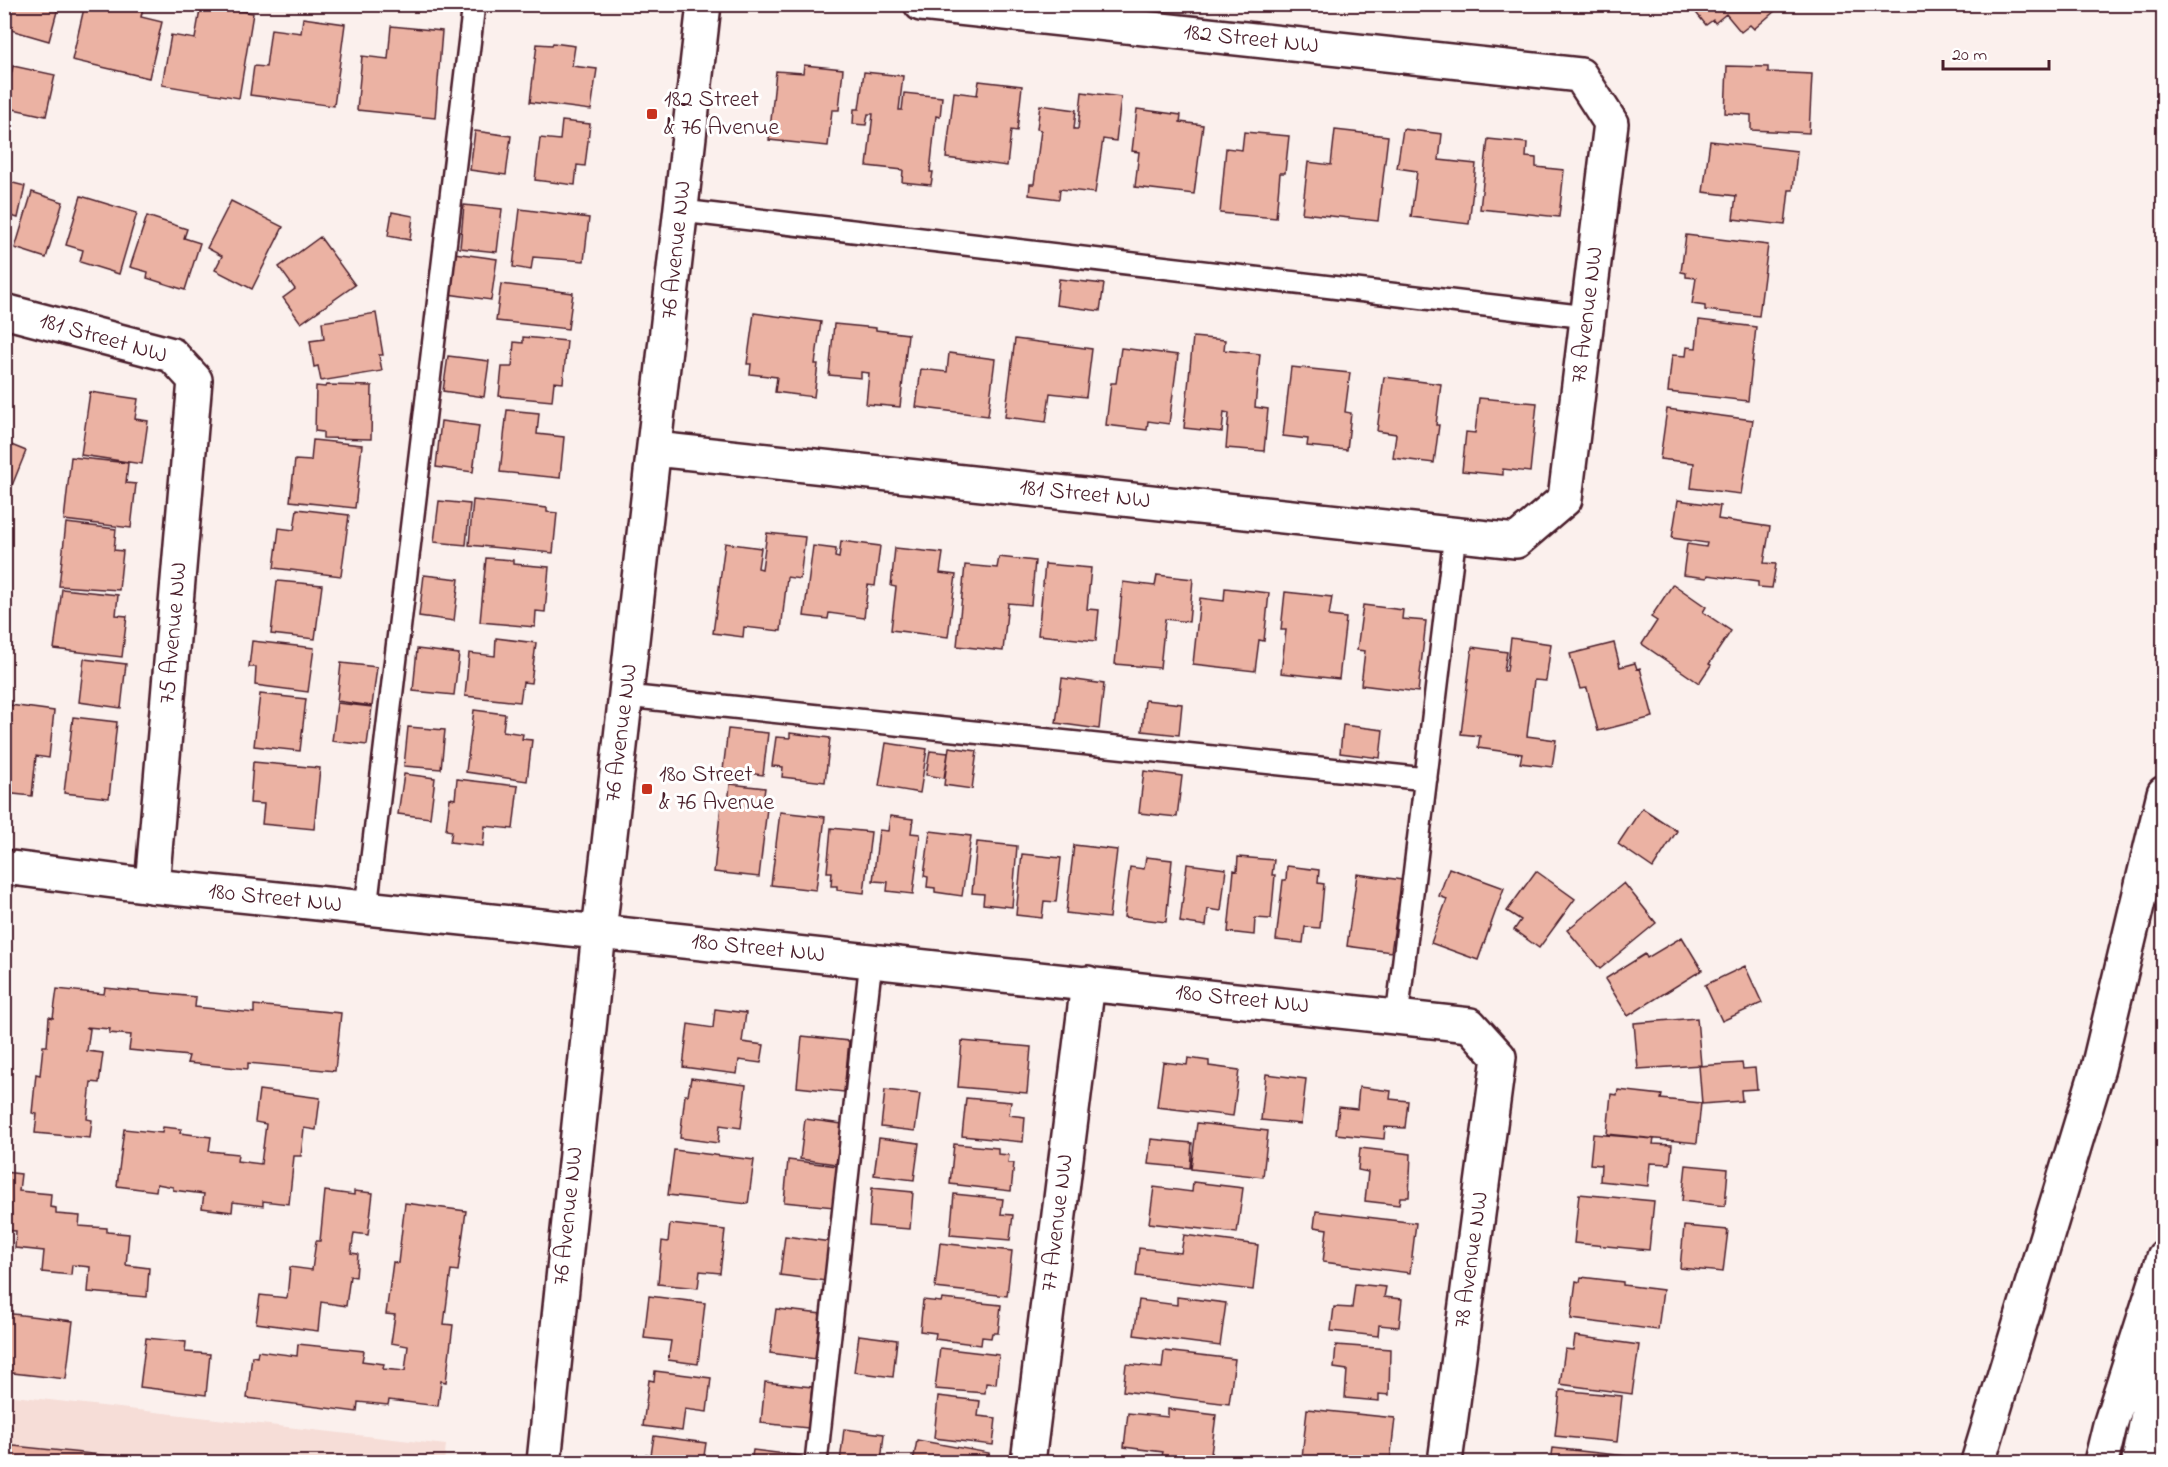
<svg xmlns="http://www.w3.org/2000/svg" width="2168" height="1467" font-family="'Indie Flower',sans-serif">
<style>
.built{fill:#f6ddd7}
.building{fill:#ebb2a3;stroke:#4a1f2b;stroke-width:1.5}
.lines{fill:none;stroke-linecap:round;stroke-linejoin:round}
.lane-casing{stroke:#4a1f2b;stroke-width:26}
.street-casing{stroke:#4a1f2b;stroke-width:38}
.secondary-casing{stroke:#4a1f2b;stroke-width:38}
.highway-casing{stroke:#4a1f2b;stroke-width:38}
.lane{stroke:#fff;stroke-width:21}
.street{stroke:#fff;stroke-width:33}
.secondary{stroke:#fff;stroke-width:33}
.highway{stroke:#fff;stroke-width:33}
.poi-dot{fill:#c8321e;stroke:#fff;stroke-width:2}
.labels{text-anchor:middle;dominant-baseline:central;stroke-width:6;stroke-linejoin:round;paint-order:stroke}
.street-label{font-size:24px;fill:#4a1f2b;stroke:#fff}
.poi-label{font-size:24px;fill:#4a1f2b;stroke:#fff;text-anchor:start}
</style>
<rect width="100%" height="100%" fill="#fbf0ed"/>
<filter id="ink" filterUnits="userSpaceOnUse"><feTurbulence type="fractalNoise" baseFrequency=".0167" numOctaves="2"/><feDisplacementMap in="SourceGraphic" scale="12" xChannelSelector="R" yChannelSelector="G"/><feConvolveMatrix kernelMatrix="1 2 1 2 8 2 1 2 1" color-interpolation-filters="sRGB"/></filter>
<g filter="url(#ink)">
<!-- built -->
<path class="built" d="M5,1395L446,1445L444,1462H5Z"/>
<!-- building -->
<path class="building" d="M4,4H59L49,41L4,28Z
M85,4H144L141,17L162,22L149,78L72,60Z
M201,4L253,13L239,98L162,85L171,35L195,39Z
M1689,4H1783L1754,29L1750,25L1741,32L1726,14L1715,23L1713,20L1706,25Z
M303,18L345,24L334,106L250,95L254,66L266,67L271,29L301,33Z
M391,26L442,31L435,118L357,110L362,56L388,59Z
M553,43L575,46L572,66L597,69L591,110L530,102L537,44L552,45Z
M804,65L843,69L839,110H832L828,146L769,140L776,71L803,73Z
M13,66L55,75L46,116L4,107Z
M1727,66L1768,67V72L1812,74L1809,133L1751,130V115L1725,113Z
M864,72L903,76L899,110H902L904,93L942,97L940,117L936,116L930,172H933L931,185L902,182L903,170L867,166L873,114H868L866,125L853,124L854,109H859Z
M979,81L1022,86L1017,131L1011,130L1007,166L946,158L954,92L977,95Z
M1082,92L1121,97L1116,141L1103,139L1095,193L1060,189L1059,199L1029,195L1030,184H1034L1041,130L1037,129L1040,105L1076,110L1074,129H1078Z
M1137,109L1181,115L1180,122L1203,125L1194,194L1135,187L1139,152L1132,151Z
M562,121L590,124L585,166L577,165L575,185L535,180L540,138L560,140Z
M1403,129L1442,134L1439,160L1476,164L1469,224L1411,217L1417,171L1397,168Z
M1335,130L1388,136L1378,221L1302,213L1308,162L1331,165Z
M475,131L511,136L506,175L470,170Z
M1244,132L1289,136L1285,173H1280L1276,218L1220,213L1226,148L1242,150Z
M1488,139L1527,143L1526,157L1536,158V167L1564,170L1559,217L1480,209Z
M1710,141L1797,151L1793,190H1789L1785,225L1733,219L1736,196L1703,192Z
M9,182L25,186L18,218L4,214V201Z
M32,192L63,202L46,258L15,248Z
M81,196L137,213L119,274L80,262L83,250L66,245Z
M231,201L283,227L252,289L215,270L222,256L207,248Z
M464,205L502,209L497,252L460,248Z
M520,209L589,218L584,261L533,257L531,270L513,267Z
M392,212L413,216L410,240L388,236Z
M147,216L187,229L184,238L200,243L185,290L147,278L148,272L130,267Z
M1686,235L1768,245L1759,316L1705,310V306L1692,304L1696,278L1686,277V273L1681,272Z
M320,237L355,285L301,323L283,298L295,289L279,267Z
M454,253L497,259L491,300L448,294Z
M1059,279L1104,284L1100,311L1056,305Z
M501,284L573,293L568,329L496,321Z
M376,313L383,355H379L382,371L321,381L318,366L314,367L310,341L324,339L322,322Z
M754,313L821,322L815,364H818L814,397L775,392L777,377L750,374L751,364H747Z
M1699,320L1756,327L1748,401L1668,392L1672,355L1686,356L1687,347L1696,348Z
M834,324L876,328V330L908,334L900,407L866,404L869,373L861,372V378L829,375Z
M523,337L567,341L563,383L554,382L552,401L499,396L502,367H512L514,342L523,343Z
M1193,337L1225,340L1224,350L1260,354L1255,407L1268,409L1264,451L1226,448L1229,413L1224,412L1222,432L1184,428Z
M1015,339L1092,349L1086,397L1050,393L1046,422L1005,417Z
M1121,348L1178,355L1169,424L1148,421L1147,430L1106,425L1111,383H1116Z
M949,353L995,359L988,416L916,407L921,369L947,372Z
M448,356L489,361L484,397L443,391Z
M1291,367L1350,373L1345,412L1351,413L1347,450L1307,446L1308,439L1283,436Z
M1384,377L1441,384L1436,425H1439L1434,463L1393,458L1396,434L1377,431Z
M326,385L372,386L371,439L323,438V432L315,431L316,386L325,387Z
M90,392L138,399L135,419L148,421L142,464L81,455Z
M1479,398L1537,403L1530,472L1503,469V475L1462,471L1466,432L1475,433Z
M1667,409L1753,420L1741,494L1691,488L1694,463L1660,459Z
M507,410L539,413L537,434L564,437L560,478L500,472Z
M441,421L479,426L473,472L436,467Z
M313,440L362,445L355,508L290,501L295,460L311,461Z
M4,442L26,451L11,488L4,485Z
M71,457L128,463L126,483L136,484L131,528L64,520Z
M473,500L547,508V512L557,513L553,553L469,545Z
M1678,500L1720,506L1718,519L1770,527L1764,563L1776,564L1772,588L1758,587V582L1708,575L1707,578L1683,575L1687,544L1706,547L1707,543L1672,538Z
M439,501L470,504L466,545L434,542Z
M297,509L349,515L341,576L274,568L279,528L294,530Z
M66,523L116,529L114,550L123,551L119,590L59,586Z
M767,533L805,537L800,579L787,577L781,631L744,627L743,637L713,633L725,543L761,548L758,568L762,569Z
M841,541L880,546L875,586L868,585L864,618L829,613L828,619L804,616L813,546L836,549L835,557L839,558Z
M895,548L943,553L940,573L956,575L948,637L891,630L896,587L891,586Z
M999,557L1035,561L1031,605L1008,603L1003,651L957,646L965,565L997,568Z
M486,558L513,560V564L549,567L545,612L536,611L535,627L480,622Z
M1045,564L1091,568L1087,609L1099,610L1096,641L1038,635Z
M424,575L459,579L454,621L419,616Z
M1157,575L1193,579L1189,622L1165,619L1160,668L1115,664L1123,582L1155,586Z
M277,581L322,585L315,639L271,634Z
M1673,584L1706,607L1703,612L1731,631L1709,664L1711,665L1699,683L1642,644L1657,621L1651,617Z
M1225,588L1269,593L1264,641L1259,640L1255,671L1193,664L1200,598L1224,601Z
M62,589L118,595L116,615L127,616L122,657L54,649Z
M1285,592L1332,597L1329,616L1346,618L1339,679L1281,673L1286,630H1281Z
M1363,605L1403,610L1402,619L1426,621L1418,692L1361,685L1365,651L1357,650Z
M496,638L536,643L531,683L523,682L520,702L465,696L469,653L495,656Z
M1511,638L1551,644L1546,681L1534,680L1527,736L1556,740L1552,767L1520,763L1522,754L1478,748L1480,736L1461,734L1472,647L1507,652L1504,671H1507Z
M252,641L314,648L308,692L255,685L256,667H249Z
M1614,643L1620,667L1635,663L1637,669L1640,668L1653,717L1598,731L1587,688L1580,689L1570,654Z
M417,649L459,654L454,695L413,691Z
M84,659L126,664L121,708L79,702Z
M341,663L377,667L372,706L337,701Z
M1062,678L1104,684L1099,729L1056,723Z
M260,694L306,699L300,751L254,746Z
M1145,700L1182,704L1179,735L1142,731Z
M337,703L372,707L367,745L332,741Z
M10,705L54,711L49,758L36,756L32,796L4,793V755Z
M474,710L505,714L503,731L523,734L522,739L532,740L527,781L466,772Z
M73,717L117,722L109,798L64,793Z
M1343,725L1383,730L1380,758L1340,753Z
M408,727L445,730L441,769L404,766Z
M728,729L768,733L763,775L723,770Z
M790,733L830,738L825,782L782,777L783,767L772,766L776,737L790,738Z
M886,743L927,749L920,793L879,786Z
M949,747L977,751L972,789L944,785Z
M930,751L948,753L944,778L926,775Z
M253,762L320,768L314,829L262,824L264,804L250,803Z
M1144,771L1182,776L1177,817L1139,813Z
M404,774L435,778L430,818L398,814Z
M457,779L518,786L513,829L485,826L483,846L450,842L452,831L446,830L450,798L455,799Z
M730,784L765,788L762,808H767L759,877L714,872L721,804L728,805Z
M1642,808L1677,831L1653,868L1618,844Z
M780,812L825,817L816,890L771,885Z
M890,816L913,819L911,833L920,834L913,894L887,891L888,882L873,881L879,830L888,831Z
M831,828L871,832L864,893L837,890V886H831L832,872H827Z
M930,831L971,836L962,896L935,892V888L927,887L928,877L924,876Z
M977,842L1017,846L1012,907L983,904L984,894L972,893Z
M1074,845L1117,850L1109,918L1066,913Z
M1022,854L1061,858L1056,902L1044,901L1042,918L1016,915Z
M1146,857L1172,860L1166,922L1124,917L1130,867L1144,869Z
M1238,857L1274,860L1272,875H1275L1271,919L1255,918L1254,935L1228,932L1234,870L1237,871Z
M1187,864L1226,869L1221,911L1208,909L1206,926L1180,922Z
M1287,866L1319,870L1318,883L1324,884L1320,928L1305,927L1303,943L1276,940L1283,880H1286Z
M1449,868L1504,888L1478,960L1431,943L1447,899L1439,896Z
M1536,871L1575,899L1539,948L1514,930L1521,920L1507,911Z
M1357,874L1402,880L1391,952L1347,946Z
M1624,883L1656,923L1600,969L1567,930Z
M1682,937L1702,970L1628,1016L1605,979L1645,954L1647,958Z
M1745,966L1762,1003L1722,1021L1705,985Z
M105,988L196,997L195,1007L254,1013V1005L341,1013L335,1071L248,1063V1069L187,1063L189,1056L129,1050L131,1035L109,1033L110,1029L86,1027L90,1029L87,1051L103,1053L99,1083L91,1082L87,1119L92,1120L90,1138L35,1133L37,1114L32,1113L36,1074L40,1075L43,1046H47L49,1017L53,1018L57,989L104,994Z
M715,1009L746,1013L742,1042L764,1045L761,1063L739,1060L737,1074L683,1067L688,1024L713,1028Z
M1697,1018L1701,1065L1638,1069L1634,1023Z
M802,1036L849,1041L844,1092L797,1087Z
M962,1041L1031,1047L1027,1093L958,1087Z
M1188,1058L1209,1061V1066L1239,1070L1233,1116L1157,1107L1163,1062L1187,1065Z
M1742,1063L1743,1069L1755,1068L1757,1089L1741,1090L1742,1101L1702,1104L1699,1066Z
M1266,1074L1306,1079L1301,1124L1261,1120Z
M691,1078L746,1085L741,1128L720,1125L718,1143L680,1138L685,1095H688Z
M1359,1087L1391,1091L1390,1099L1408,1101L1405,1128L1385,1127L1384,1139L1336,1134L1339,1107L1357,1109Z
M259,1090L320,1098L316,1130L304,1128L301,1156H294L289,1204L263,1201V1206L233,1202L232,1212L202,1208L204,1194L173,1190V1187L157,1184L156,1191L117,1186L124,1129L162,1133L163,1127L181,1129L180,1133L211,1137L209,1151L238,1154L237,1161L261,1164L266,1124L255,1122Z
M885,1090L920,1094L915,1131L881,1127Z
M1618,1090L1662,1095L1661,1099L1701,1103L1697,1143L1607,1134L1611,1094L1617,1095Z
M966,1098L1011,1102L1009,1115L1025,1117L1023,1142L962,1136Z
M805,1119L842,1124L836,1164L800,1159Z
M1197,1123L1268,1131L1263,1177L1191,1169Z
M1593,1134L1654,1139L1653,1144L1672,1145L1670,1164L1650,1163L1648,1186L1600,1181L1601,1165L1590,1164Z
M879,1138L919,1143L914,1180L874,1175Z
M1151,1139L1192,1143L1190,1168L1148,1164Z
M954,1144L998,1148V1154L1009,1155L1008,1163H1014L1011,1191L950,1184Z
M1360,1148L1411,1154L1409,1197H1400L1399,1205L1365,1201L1368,1172L1358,1170Z
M674,1150L754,1160L748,1204L668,1195Z
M788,1160L838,1166L834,1207L784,1202Z
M1686,1165L1728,1169L1725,1206L1682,1201Z
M4,1172L21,1174L19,1191L51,1194L50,1207L56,1208V1214L80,1216L79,1226L107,1228V1232L129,1234L126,1265L149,1268L147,1297L88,1292L90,1267L72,1265L71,1275L42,1272L44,1251L15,1248L16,1231L4,1230Z
M1193,1182L1243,1188L1237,1233L1149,1223L1154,1187L1192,1192Z
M872,1188L913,1192L910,1229L869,1226Z
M325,1191L354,1195V1191L373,1193L368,1235L354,1233L351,1253L358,1254L356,1277L350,1276L346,1306L321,1302L318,1331L256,1323L260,1295L287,1298L290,1267L312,1270L316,1241H320Z
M954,1194L1003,1199L1001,1214L1013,1215L1010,1240L950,1235Z
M1579,1194L1654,1201L1649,1250L1574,1243Z
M405,1203L466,1211L458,1271L451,1270L444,1324L453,1325L446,1382L441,1381L438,1406L389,1400L388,1405L358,1402L357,1412L247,1398L252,1356L257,1357L258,1351L297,1356L298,1344L364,1351L362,1361L384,1364L383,1369L405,1371L408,1346L391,1343L395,1315L386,1314L393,1262L398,1263Z
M1316,1211L1416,1223L1410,1273L1323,1262L1327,1229L1314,1227Z
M670,1224L725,1230L720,1273L700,1271L698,1288L658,1284L662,1241L668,1242Z
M1684,1226L1728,1230L1723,1272L1680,1268Z
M1184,1235L1258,1245L1253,1290L1136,1276L1139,1248L1181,1253Z
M785,1236L831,1242L826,1281L780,1275Z
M940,1243L1012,1251L1007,1296L935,1288Z
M1581,1277L1623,1282V1285L1663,1290L1658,1330L1571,1319L1576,1281L1580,1282Z
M1355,1284L1386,1287L1384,1297L1402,1299L1399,1327L1379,1325L1378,1336L1331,1331L1334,1307L1352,1308Z
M649,1296L705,1303L698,1364L668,1360L671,1341L644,1338Z
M1177,1297L1226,1303L1220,1346L1134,1335L1139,1300L1177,1305Z
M942,1299L1001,1305L998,1333H992L991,1338L982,1337L981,1345L935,1339L936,1333L920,1331L923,1300L941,1302Z
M776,1309L822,1314L816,1359L770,1353Z
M4,1313L73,1321L66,1379L4,1372Z
M859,1335L897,1340L893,1377L854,1372Z
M1575,1336L1639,1345L1632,1394L1560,1384L1565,1349L1573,1350Z
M146,1338L186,1342L185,1352L210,1354L206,1395L140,1387Z
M1336,1345L1390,1349L1389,1395L1379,1394V1401L1345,1398L1347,1370L1334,1368Z
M940,1348L999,1355L996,1384L986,1383L985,1393L935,1389Z
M1164,1351L1235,1359L1229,1404L1123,1391L1126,1364L1162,1368Z
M655,1371L711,1378L707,1412L685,1409L682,1431L643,1426L649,1380L654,1381Z
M765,1382L812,1387L808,1428L761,1423Z
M1560,1390L1622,1396L1617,1442L1555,1436Z
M938,1396L980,1401L978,1416L996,1418L993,1445L934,1438Z
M1168,1409L1216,1415L1210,1462L1162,1456L1163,1452L1124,1447L1128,1413L1168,1417Z
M1307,1409L1395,1418L1390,1462H1341L1302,1458Z
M844,1429L884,1434L881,1462H840Z
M654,1436L706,1443L703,1462H645L646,1454L651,1455Z
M917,1440L989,1453L988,1462H913Z
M4,1445L170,1462H4Z
M1553,1448L1625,1456L1624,1462H1551Z
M753,1450L800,1456L799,1462H751Z
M1116,1455L1164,1462H1114Z"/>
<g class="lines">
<defs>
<path id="lane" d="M682,211L1587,317
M626,696L1426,779
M366,908L474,4
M1397,1018L1455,534
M816,1462L871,960"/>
<path id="street" d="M4,311L172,355L195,380L152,886
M655,449L1516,541L1565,499L1611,123L1580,75L921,4
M599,932L1470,1025L1499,1057L1445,1462
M1028,1462L1088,983"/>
<path id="secondary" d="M4,867L152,886L599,932
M544,1462L599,932L704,4"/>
<path id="highway" d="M1978,1462L2098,1068L2164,793
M2101,1462L2110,1425L2164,1257
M2139,1462L2164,1329"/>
</defs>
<!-- lane casing -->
<use href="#lane" class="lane-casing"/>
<!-- street casing -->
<use href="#street" class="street-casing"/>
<!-- secondary casing -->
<use href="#secondary" class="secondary-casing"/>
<!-- highway casing -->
<use href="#highway" class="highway-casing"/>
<!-- lane -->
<use href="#lane" class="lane"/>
<!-- street -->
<use href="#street" class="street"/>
<!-- secondary -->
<use href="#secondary" class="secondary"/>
<!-- highway -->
<use href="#highway" class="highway"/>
</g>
</g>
<!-- markers -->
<g class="poi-dot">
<rect x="646" y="108" width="12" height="12" rx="3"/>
<rect x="641" y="783" width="12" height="12" rx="3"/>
</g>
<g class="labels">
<!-- street labels -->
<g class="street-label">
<text transform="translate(1251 40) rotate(6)">182 Street NW</text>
<text transform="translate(677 250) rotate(-84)">76 Avenue NW</text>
<text transform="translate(1588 315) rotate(-83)">78 Avenue NW</text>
<text transform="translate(103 339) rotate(16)">181 Street NW</text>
<text transform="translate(1085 495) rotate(6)">181 Street NW</text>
<text transform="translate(174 633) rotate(-85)">75 Avenue NW</text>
<text transform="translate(622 733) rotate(-83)">76 Avenue NW</text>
<text transform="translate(275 899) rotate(6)">180 Street NW</text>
<text transform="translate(758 949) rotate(6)">180 Street NW</text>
<text transform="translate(1242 1000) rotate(6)">180 Street NW</text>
<text transform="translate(569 1216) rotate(-84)">76 Avenue NW</text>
<text transform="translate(1058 1223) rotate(-83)">77 Avenue NW</text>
<text transform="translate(1472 1260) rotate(-82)">78 Avenue NW</text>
</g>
<!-- poi labels -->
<g class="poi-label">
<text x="664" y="100">182 Street<tspan x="664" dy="28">&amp; 76 Avenue</tspan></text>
<text x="659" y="775">180 Street<tspan x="659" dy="28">&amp; 76 Avenue</tspan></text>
</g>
</g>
<!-- margin -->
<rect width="2168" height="1467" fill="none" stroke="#fff" stroke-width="24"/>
<rect x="12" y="12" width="2144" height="1443" fill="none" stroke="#4a1f2b" stroke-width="2" filter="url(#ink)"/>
<!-- scale -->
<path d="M1943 60v9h106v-9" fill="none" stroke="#4a1f2b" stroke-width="3"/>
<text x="1952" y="60" font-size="18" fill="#4a1f2b" stroke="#ffffff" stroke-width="4.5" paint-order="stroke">20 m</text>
</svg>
